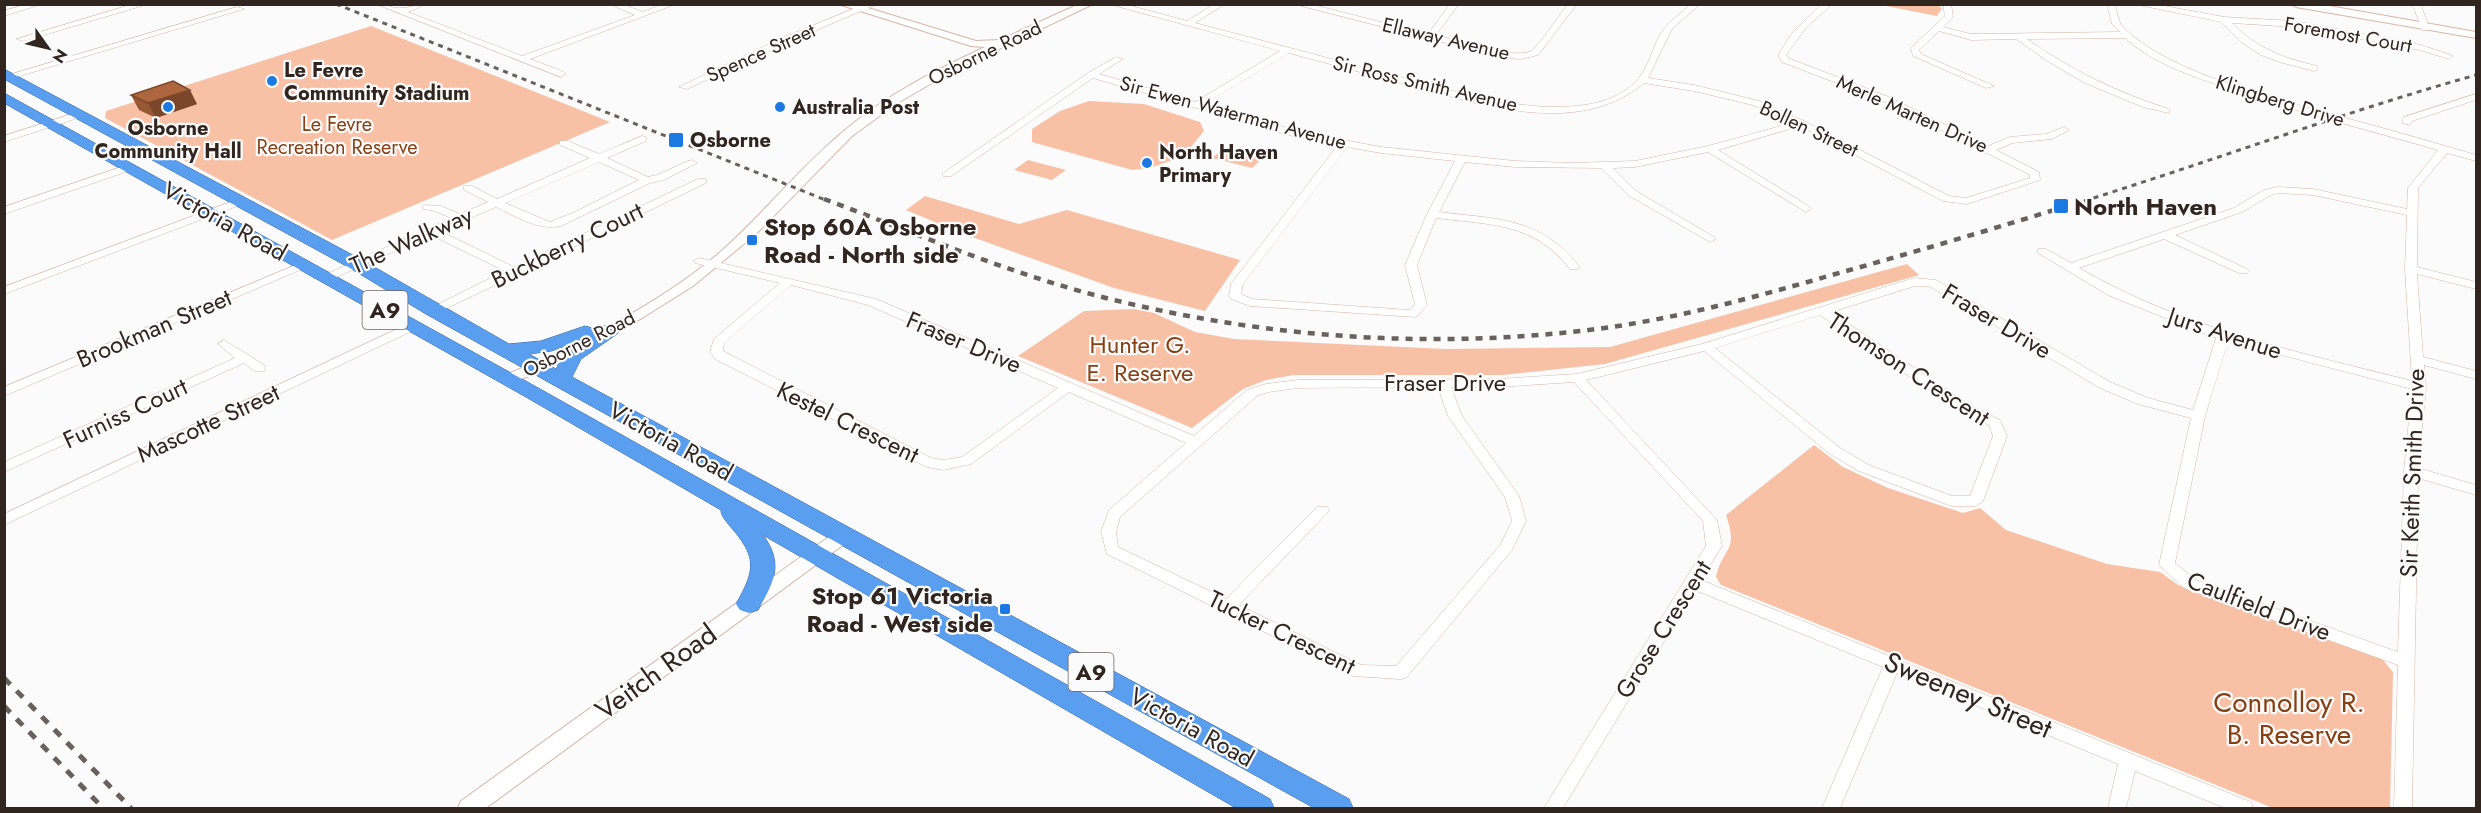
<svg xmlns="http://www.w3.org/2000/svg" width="2481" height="813" font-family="Jost,sans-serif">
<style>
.green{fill:#f8c1a6}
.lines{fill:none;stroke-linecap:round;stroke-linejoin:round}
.minor-casing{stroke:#d6b6a6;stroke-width:1}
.tertiary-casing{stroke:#d6b6a6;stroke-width:2}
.secondary-casing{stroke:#d6b6a6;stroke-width:2}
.trunk-casing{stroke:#3063a4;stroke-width:1}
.minor{fill:#fff;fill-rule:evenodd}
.tertiary{fill:#fff;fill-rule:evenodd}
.secondary{fill:#fff;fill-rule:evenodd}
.trunk{fill:#5a9ef0;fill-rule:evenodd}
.rail-far2{stroke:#69615c;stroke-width:3;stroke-dasharray:5 5;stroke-linecap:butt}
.rail-far1{stroke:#69615c;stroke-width:4.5;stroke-dasharray:7 7;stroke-linecap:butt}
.rail{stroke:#69615c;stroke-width:5;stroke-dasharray:9 9;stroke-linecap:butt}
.wall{fill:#965835}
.shaded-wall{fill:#7a472b}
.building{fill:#ae663e;stroke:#7a472b;stroke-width:1.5}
.poi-dot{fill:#1c79e2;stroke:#fbfbfb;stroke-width:2}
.labels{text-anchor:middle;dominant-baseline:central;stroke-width:4.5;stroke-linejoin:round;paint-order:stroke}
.far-street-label{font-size:20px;fill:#31251f;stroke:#fbfbfb}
.far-poi-label{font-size:20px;font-weight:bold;fill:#31251f;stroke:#fbfbfb;text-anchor:start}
.far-park-label{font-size:20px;fill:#864014;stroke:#fbfbfb}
.shield{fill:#fbfbfb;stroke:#6e6561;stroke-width:1.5}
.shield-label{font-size:22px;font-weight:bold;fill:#31251f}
.poi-label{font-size:24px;font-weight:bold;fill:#31251f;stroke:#fbfbfb;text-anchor:start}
.street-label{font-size:24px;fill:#31251f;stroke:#fbfbfb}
.park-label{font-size:24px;fill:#864014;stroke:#fbfbfb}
.near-street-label{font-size:28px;fill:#31251f;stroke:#fbfbfb}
.near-park-label{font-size:28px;fill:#864014;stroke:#fbfbfb}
</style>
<rect width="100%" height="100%" fill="#fbfbfb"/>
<!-- green -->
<path class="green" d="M1881,5H1937L1942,8L1937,16Z
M371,26L610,122L332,240L105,118L106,111Z
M1089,101L1144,104L1200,122L1204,131L1191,147L1173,160L1150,168L1132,170L1032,142V129L1060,111Z
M1223,149L1263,158L1252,168L1212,158Z
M1028,160L1066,170L1052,180L1014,170Z
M925,196L1019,224L1067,210L1240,260L1205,311L1114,288L961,233L906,210Z
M1907,264L1919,275L1605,364L1503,375H1294L1266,380L1243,389L1192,428L1018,356L1084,311L1134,309L1154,313L1195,332L1234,339L1446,349L1610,347Z
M1814,445L1843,467L1888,488L1963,513L1980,508L2006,530L2107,564L2160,572L2178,585L2370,651L2383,660L2393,672L2390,808H2273L1721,585L1716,577C1723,546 1739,553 1726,515Z"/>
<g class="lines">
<defs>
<path id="minor" d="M27,4H42L4,16V11Z
M133,4H148L24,41L17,39Z
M376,4C385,4 394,9 401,8C410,8 418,4 427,4L408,12L522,56L635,15L609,4H622L643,12L663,4H676L530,59L564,72L566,74L561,77Z
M865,4L875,5L786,43L687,89L679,87L780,39Z
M1109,4H1124L1187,21L1214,4H1225L1195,23L1480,98C1526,107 1609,120 1641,75C1650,62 1653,47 1661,33C1669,21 1680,14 1691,4H1700L1672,29L1648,78L1694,85L1759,101L1804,121L1949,196L1966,198L2030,178V175L2019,169L1883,101L1782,62L1778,55L1793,32L1822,4H1832L1805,29L1786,55L1788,58L1889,97L1988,146L2010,137L2046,134L2064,127L2069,130L2052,139L2012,143L1996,150L2039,172L2040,180L1967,204L1943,201L1800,126L1718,150L1810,207L1811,209L1806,212L1708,152L1635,167L1613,168L1636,191L1714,237L1716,239L1710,242L1628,195L1601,168L1515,167L1465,162L1439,212C1495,219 1540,217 1578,265L1580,267L1578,269H1570C1533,222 1491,225 1436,218L1417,265L1427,305L1416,317L1250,306L1231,299L1229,296L1231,284L1338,145L1296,137L1093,78L951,176H943L942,174L1088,73L1116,57L1123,59L1099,74L1195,102L1280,51ZM1289,53C1330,64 1371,75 1412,86C1485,106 1579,137 1644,83L1694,91L1753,105L1792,123L1708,146L1635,161L1570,163L1515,161L1381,147L1301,132L1204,104ZM1347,147L1381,153L1455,161L1427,214L1405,265L1415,304L1409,310L1252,299L1241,294L1243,284Z
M1294,4H1310L1428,34L1450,4H1459L1436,35C1455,40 1514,60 1531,51C1538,47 1561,13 1568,4H1577L1538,55L1521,59L1504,58Z
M1943,4H1951L1953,17L1943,27L1971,34L2120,32L2112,24L2107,4H2115C2117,11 2118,21 2122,26C2168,75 2289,102 2353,120C2394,131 2435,143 2476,155V161L2447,153L2418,188L2417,267L2476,282V289L2417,274L2423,357L2476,371V379L2424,365L2426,387L2418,468L2476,485V495L2418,478L2412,808H2394L2398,665L2184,588L2159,565L2191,418L2138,404L2100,388L1929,286H1915L1831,312L1968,404L2000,420L2007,436L1983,501L1976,506H1951L1859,471L1830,454L1704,351L1586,380L1717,520L1722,546L1701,580L2251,802L2253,808H2225L2135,771L2126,808H2108L2118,764L1897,673L1840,808H1822L1883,667L1695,590L1563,808H1544L1706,546L1703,521L1574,382L1498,387H1451L1462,416L1519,496L1526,521L1512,550L1406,678L1400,679L1353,676L1107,554L1101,532L1109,510L1186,443L1069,392L971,464L943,470L927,467L715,359L710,352L714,339L780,283L695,263L693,261L699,258L876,299L1194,436L1247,390L1266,384L1298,380L1498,379L1577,374L1702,344L1914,278L1936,280L2110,382L2148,398L2193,410L2216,338L2110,296L2038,253V249H2046L2071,263L2234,208L2264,190L2278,187L2313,189L2407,209L2408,188L2438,150C2368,130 2296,112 2227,88C2192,76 2152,63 2125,38L2027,39C2071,70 2118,93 2169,109V113L2143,107L2085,83L2049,62L2016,39L1971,40L1939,31L1919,50L1921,54L1994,86L1986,88L1913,56L1911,48L1945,16ZM2278,193L2313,195L2407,215L2405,269L2412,381C2298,352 2182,328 2079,268L2164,239L2239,273H2247L2249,271L2247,269L2175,235L2242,212L2271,195ZM791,285L868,305L1058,388L962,457L943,460L931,458L723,351L724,343ZM1820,315L1958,410L1989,425L1993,436L1970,496H1952L1869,465L1840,448L1715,348ZM2228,341L2412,389L2404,471L2398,652L2196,580L2175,563L2205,416ZM1438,387L1448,416L1505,497L1512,521L1501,544L1396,666L1361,665L1239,605L1327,513L1329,510L1327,507H1317L1226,599L1118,547L1116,532L1120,517L1257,396L1268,392L1298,388Z
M2134,4H2154L2224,17L2294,21L2421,45L2453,56L2449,59L2420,50L2294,27L2232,23C2256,48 2283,58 2317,66V70L2314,71L2283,63L2261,55L2241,42L2221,22Z
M2410,4L2421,5L2429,28L2428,30H2422L2414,8Z
M237,7L244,9L13,78L5,76Z
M2476,94V100L2412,121L2410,125L2402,123L2404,117Z
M81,111L84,112V116L4,142V136Z
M642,136L646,137V141L607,158L648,177L657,175L688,161L692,160L697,163L664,180L650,183L561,226C538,231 515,216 496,207L440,231L514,267L698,179H706V183L437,313L433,314L427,310L505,271L431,235L330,280H322L320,277L451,218L435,211L423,209V205L441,206L460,214L488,202L464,190V186H472L497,199L590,158L560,145V141H568L599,154ZM599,162L639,180L575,212L550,222L505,203Z
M130,164L135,167L134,169L4,214V207Z
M241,198L245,199V203L4,294V287Z
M303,262L309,265L307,267L4,396V387Z
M412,322L418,326L416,329L4,525V514Z
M224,340L264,365L265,368L264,371H254L244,363L4,472V462L235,358L218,344Z"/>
<path id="tertiary" d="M838,4H855L976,41L1000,40L1079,4H1093L949,73L896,104L852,136L757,233L693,286L642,318L562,362L514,382H502L500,379L502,376C571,350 661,302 717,255C762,216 798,169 844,131C886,95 936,70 985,47L971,46Z
M844,529L851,531L853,535L851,539L486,808H458L461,801L837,531Z"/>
<path id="secondary" d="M2291,4H2318L2476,32V38L2296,7Z"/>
<path id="trunk" d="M4,69L362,260L509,344L541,341L585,326L592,328L595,332L603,326H617L620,330L617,334L581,359L572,377L1349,799L1353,808H1314L426,314L350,268L4,79ZM584,339L566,352L556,369L529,354L551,351Z
M4,93L540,389L1270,799L1274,808H1236L763,535C784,564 774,582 758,610L749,613L740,610L736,604C756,569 757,557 730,526C726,521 721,516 721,510L526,397L4,103Z"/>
</defs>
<!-- minor casing -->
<use href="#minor" class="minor-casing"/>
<!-- tertiary casing -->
<use href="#tertiary" class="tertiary-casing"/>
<!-- secondary casing -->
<use href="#secondary" class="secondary-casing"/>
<!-- trunk casing -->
<use href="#trunk" class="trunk-casing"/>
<!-- minor -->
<use href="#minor" class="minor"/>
<!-- tertiary -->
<use href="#tertiary" class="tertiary"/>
<!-- secondary -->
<use href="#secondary" class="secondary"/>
<!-- trunk -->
<use href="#trunk" class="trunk"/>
<!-- rail-far2 -->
<path class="rail-far2" d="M336,4L828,201
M2084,201C2215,160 2344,112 2476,75"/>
<!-- rail-far1 -->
<path class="rail-far1" d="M824,199C920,235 1015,276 1114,300C1270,338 1430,349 1589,330C1672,320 1752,298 1832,275C1918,251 2004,226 2089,199"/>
<!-- rail -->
<path class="rail" d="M4,678L131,808
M4,706L103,808"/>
</g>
<!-- wall -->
<path class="wall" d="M131,95L197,104L156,118L139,110Z"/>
<!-- shaded-wall -->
<path class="shaded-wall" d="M190,90L197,104L156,118L148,103Z"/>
<!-- building -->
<path class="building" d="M173,81L190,90L148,103L131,95Z"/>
<!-- markers -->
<g class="poi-dot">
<circle cx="272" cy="81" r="6"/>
<circle cx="168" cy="107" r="6"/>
<circle cx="780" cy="107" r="6"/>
<rect x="668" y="132" width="16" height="16" rx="3"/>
<circle cx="1147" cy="163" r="6"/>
<rect x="2053" y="198" width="16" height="16" rx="3"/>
<rect x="746" y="234" width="12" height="12" rx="3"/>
<rect x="999" y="603" width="12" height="12" rx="3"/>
</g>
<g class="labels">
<!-- far-street labels -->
<g class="far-street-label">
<text transform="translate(2348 35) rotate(10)">Foremost Court</text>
<text transform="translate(1446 39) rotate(13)">Ellaway Avenue</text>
<text transform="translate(761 53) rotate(-24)">Spence Street</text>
<text transform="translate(985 53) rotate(-26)">Osborne Road</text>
<text transform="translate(1425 84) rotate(13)">Sir Ross Smith Avenue</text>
<text transform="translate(2280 101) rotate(17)">Klingberg Drive</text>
<text transform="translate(1233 113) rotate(15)">Sir Ewen Waterman Avenue</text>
<text transform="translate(1912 114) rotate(24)">Merle Marten Drive</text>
<text transform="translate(1809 129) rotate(25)">Bollen Street</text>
<text transform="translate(579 344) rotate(-27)">Osborne Road</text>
</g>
<!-- far-poi labels -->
<g class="far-poi-label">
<text x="284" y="70">Le Fevre<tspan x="284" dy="23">Community Stadium</tspan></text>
<text x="792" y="107">Australia Post</text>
<text x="168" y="128" text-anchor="middle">Osborne<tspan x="168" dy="23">Community Hall</tspan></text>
<text x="690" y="140">Osborne</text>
<text x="1159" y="152">North Haven<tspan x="1159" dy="23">Primary</tspan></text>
</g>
<!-- far-park labels -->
<g class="far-park-label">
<text x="337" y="124">Le Fevre<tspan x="337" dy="23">Recreation Reserve</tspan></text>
</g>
<!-- shield labels -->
<g class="shield">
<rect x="362.5" y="291" width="45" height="38" rx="4.5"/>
<rect x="1068.5" y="653" width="45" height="38" rx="4.5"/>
</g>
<g class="shield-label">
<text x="385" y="310">A9</text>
<text x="1091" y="672">A9</text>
</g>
<!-- poi labels -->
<g class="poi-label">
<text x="2074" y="206">North Haven</text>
<text x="764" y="226">Stop 60A Osborne<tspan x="764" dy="28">Road - North side</tspan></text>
<text x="993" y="595" text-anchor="end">Stop 61 Victoria<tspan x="993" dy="28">Road - West side</tspan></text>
</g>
<!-- street labels -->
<g class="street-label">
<text transform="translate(225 221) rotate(29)">Victoria Road</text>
<text transform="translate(411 240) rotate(-24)">The Walkway</text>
<text transform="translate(567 245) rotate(-26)">Buckberry Court</text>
<text transform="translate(1997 321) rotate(31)">Fraser Drive</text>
<text transform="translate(154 328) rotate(-23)">Brookman Street</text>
<text transform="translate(2225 333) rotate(18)">Jurs Avenue</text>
<text transform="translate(964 342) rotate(23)">Fraser Drive</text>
<text transform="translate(1909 369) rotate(33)">Thomson Crescent</text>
<text x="1445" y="382">Fraser Drive</text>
<text transform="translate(125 413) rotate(-25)">Furniss Court</text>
<text transform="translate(848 422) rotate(26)">Kestel Crescent</text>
<text transform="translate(208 423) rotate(-25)">Mascotte Street</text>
<text transform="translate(671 441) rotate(29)">Victoria Road</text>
<text transform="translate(2412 473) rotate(-88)">Sir Keith Smith Drive</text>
<text transform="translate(2259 606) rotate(21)">Caulfield Drive</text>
<text transform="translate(1663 629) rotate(-58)">Grose Crescent</text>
<text transform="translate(1282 632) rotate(26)">Tucker Crescent</text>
<text transform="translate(1192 727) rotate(29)">Victoria Road</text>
</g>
<!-- park labels -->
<g class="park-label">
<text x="1140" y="344">Hunter G.<tspan x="1140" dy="28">E. Reserve</tspan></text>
</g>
<!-- near-street labels -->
<g class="near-street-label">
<text transform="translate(656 672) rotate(-36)">Veitch Road</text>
<text transform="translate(1968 695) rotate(23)">Sweeney Street</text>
</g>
<!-- near-park labels -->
<g class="near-park-label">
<text x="2289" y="702">Connolloy R.<tspan x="2289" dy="32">B. Reserve</tspan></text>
</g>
</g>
<!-- border -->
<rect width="2481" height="813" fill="none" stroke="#31251f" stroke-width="12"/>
<!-- north arrow -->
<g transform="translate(48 48) rotate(124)" stroke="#fbfbfb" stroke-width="4.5" paint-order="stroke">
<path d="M0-4.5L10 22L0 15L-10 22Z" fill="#31251f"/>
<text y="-9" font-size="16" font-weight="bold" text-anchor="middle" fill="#31251f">N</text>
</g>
</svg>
